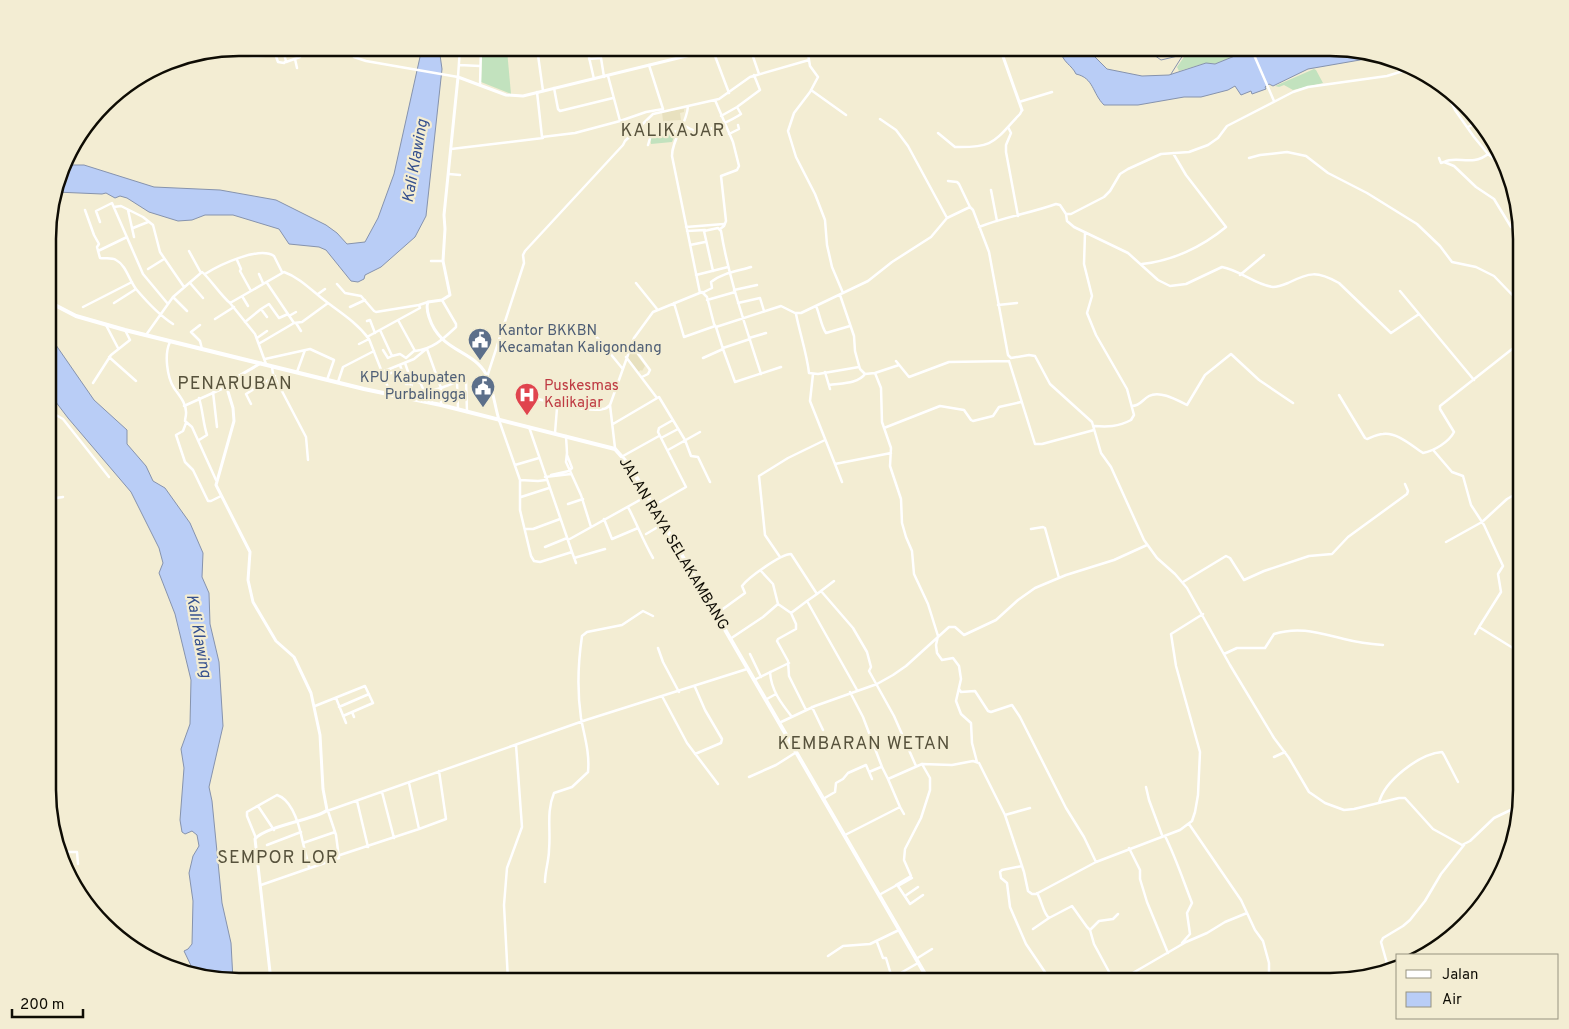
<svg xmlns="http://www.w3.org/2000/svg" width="1569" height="1029" font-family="Overpass,sans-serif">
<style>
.built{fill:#e8e1bf}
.green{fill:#c2e2be}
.water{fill:#b9cdf6;stroke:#8693ad}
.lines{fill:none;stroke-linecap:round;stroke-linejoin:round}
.stream{stroke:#8693ad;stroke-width:1}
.minor{stroke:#fff;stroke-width:2.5}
.tertiary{stroke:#fff;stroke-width:3}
.secondary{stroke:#fff;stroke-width:4}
.labels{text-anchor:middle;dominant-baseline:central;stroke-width:4.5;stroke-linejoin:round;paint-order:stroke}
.service-label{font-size:15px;fill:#4e5e75;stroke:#f3edd3;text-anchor:start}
.health-label{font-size:15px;fill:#be3a42;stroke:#f3edd3;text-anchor:start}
.street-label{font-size:15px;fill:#0e0c04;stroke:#f3edd3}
.water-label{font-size:16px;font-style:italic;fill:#35508e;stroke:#f3edd3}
.quarter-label{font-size:18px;letter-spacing:1px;fill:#57523c;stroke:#f3edd3}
.rim{fill:none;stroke:#0e0c04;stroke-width:2.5}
</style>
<rect width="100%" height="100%" fill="#f3edd3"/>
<!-- built -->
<path class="built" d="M684,109V112L680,113L681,120L666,121L667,129L664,130L662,112Z
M631,347L645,366L642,371L641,370L638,372L628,358Z"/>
<!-- green -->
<path class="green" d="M1222,48H1248L1249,50L1215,64L1206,63L1179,71L1177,67L1184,57Z
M482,50H507L511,94L481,82Z
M1314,69L1316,70L1323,83L1293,90L1284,85L1279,87L1275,86Z
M676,132L672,142L651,144L650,136Z"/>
<!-- water -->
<path class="water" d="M422,48H439L442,69L426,216L415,237L381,267L365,275L364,279L358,282L351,281L326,250L319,247L289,244L279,229L233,215H205L192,220L178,221L149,212L127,198L120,196L115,198L106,193L102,194L56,192L64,165H84L154,187L220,190L276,200L326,225L337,233L347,244L365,242L378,218L394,174Z
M1052,48H1090L1093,55L1107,69L1142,76L1169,75L1206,63L1215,64L1247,51H1251L1253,55L1262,48H1330L1383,56L1308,69L1273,86L1269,84L1265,87L1266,89L1252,94L1251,91L1241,95L1235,86L1228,90L1201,97H1184L1138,105H1104C1092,93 1094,78 1076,74C1072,65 1062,62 1061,51L1059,50L1056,51Z
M49,335L94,400L127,430V444L146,466L153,481L165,488L190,523L203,553L202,577L209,593L210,624L219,662L223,726L209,787L212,801L222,903L231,943L233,980L195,974L184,951L188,949L192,944L193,901L189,873L193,856L199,846L197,835L192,831L185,834L182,832L180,820L184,768L181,749L190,724L191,680L175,614L159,573L163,563L159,548L131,492L68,418L49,393Z"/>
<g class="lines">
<!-- stream -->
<path class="stream" d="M1151,48L1154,55L1161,60L1182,55
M1254,48L1255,54
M1171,74L1183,55L1211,48"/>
<!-- minor -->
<path class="minor" d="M247,48L250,56
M260,48L263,56
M273,48L278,62L284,63L286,61L282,48
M346,48L354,57L366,61L458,77L460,48
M537,48L543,91
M712,48L729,93
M750,48L759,74
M807,48L810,66L818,77L810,92L794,113L788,131L796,157L815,194L825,220L827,245L832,267L843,293
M1251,48L1274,101
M234,49C245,59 261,56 275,55
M588,53L594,79
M295,59L297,68
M589,59L601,58L604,77
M286,62L300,57
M459,65L480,66
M649,65L663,109
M1416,70L1447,93L1455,110L1474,137L1488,154L1502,165
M608,76L620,121L646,112L663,109
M480,85L481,48
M554,88L558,109L560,111L613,98
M811,90L846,115
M537,92L542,137L575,133L620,121
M715,100L733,142L739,166L737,170L721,176L726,221L724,226L720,229
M1019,102L1052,92
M721,116L737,107L760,90L754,75
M880,119L896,130L908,146L947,218
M683,125C687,127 693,131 698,132C705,133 734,119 741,114L737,107
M1008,127L1011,133L1006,145V152L1018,216
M1468,127L1476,123
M938,133L955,147C995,148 994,141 1020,114L1022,110
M729,134L739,129L738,125
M648,145L651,135L680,131
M451,149L543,138
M1249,158L1260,155L1287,152L1306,156L1328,173L1367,193L1417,224L1440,246L1452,262L1476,267L1494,276L1521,304
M1439,158L1441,163L1444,162L1454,166L1476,187L1494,199L1511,227L1521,233
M1444,162C1457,155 1472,167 1488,154
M449,174L460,175
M948,181L957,182L959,184L970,207
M991,190L997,221
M114,207L121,206L143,217L153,225L160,252L184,287
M85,210L94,235L99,244L97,247L100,258C105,259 111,257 116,260C126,265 129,280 136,289C147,302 159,315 173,324
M128,210L134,237
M1066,214L1067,221L1074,227L1128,253L1158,280L1170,286L1186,284L1222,267C1240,270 1255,285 1273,287C1278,287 1283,285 1288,283C1310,272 1317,271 1339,283L1391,333L1419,314
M100,222L96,211L112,203L143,274L168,304
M686,227L724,224
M979,227C1004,217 1031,213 1056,204L1060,205L1066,214H1071L1104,197L1110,191L1120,174L1128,169L1161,154L1189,152L1208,145L1218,138L1227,126L1293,92L1308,87L1387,76L1413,68
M133,228L148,222
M687,231L705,230
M1085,233L1084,264L1092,296L1087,313L1096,335L1127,389L1134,415L1131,420C1118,427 1107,427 1094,426
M690,245L705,242
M98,251L127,237
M189,251L201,273
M237,260L241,269L240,271L251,291
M431,261H443
M1142,264C1172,261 1202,247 1226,227L1186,175L1173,153
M148,269L164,259
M713,271L704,231L718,228L721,231C729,280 746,327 761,374
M205,274C219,265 259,246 274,256L282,272
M259,274L263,283
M696,275L728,267
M1240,275L1264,255
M190,283L203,298
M267,283L294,323L302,322L328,303
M636,283L657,309
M337,284L345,293L361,296L374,311L376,312L419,305L428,302
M734,290L757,285
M1400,291L1474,380
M704,292L712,288L711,282C722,273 738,271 751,267
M700,293L672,156C672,138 687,125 688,106L719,99L750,77L809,60
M318,294L325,289
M840,295L854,336L855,351L858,362L860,369L865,374L875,373L881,388L882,422L891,448L890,466L901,499L902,523L906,537L912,551L914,574L928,604L938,636L936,645L937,653L942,660L953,658L959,666L961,679L956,701L961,714L971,723L972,743L977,762
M242,296L248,306
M173,297L187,311
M707,300L735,292
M114,303L136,289
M674,303L684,337L715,326
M738,303L760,298L764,311
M419,305L420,308L398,320L415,351C433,349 443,339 456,327V324L442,300
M998,305L1017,303
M816,306C820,315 821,326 826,333L850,326
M83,307L132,282
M350,307L365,300
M261,309L269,304L279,318L288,314
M796,314C800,334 807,354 809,373L818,374L859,367
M289,316L296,312
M215,319L234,307
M367,321L370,320L375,333
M245,322L261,309L267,317
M296,323L301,331
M106,325L118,348
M200,325L191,332L200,341L202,349
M380,330L392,356L400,354L406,358L414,351
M591,330L622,368
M146,335L173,297L202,272C207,275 222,297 230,303
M367,337L398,320
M257,338L267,331
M749,338L766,333
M170,342C164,354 167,377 174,388C179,395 187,404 186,414C186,416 185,419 185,421L192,427L216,480
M260,343L294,323
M359,344L369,339
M631,344L650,370L648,374L642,377
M723,348L750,339
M723,349L735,382L781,367
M383,350L388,358L392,356
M109,357L136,381
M626,357L657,398
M703,358L723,349L716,327
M265,359L310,349L334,360L327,380
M896,361L909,377L949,362L1009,361
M1009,361L1035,444H1042L1094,430
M405,363L412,383
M266,364L255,334L230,303L284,272C301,278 314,293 328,303C343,314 358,324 369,339L391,395
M400,365L406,384H411
M272,367L273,374L306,437L308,460
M297,372L305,350
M382,372L414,359L425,350
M825,372L830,389
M875,373L899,365
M813,374L810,401L835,464L891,453
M384,375L402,370
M487,377L524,263L523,255L525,251L623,145L625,141L653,114L688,106
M338,382L343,367L374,351
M457,382L458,409
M93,383L111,355L130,340L125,330
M829,385C840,383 858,384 865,374
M213,392L217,427
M1339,395L1365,438L1367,439C1372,437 1378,434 1383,434C1397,432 1412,446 1423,453C1434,451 1449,442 1454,432L1440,409V406L1521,342
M529,396C543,401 590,413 603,409C606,409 608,407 610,405
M199,398C203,411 203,423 207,435L199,440
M409,398L412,383L420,382L424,391L427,392L441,388L427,349
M251,404L246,394L275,376
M441,405V388L464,379L466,381L467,412
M184,406L226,387
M1132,406C1140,406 1142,400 1149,396C1160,390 1177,400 1187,405L1205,375L1231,354L1259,380L1293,403
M49,408L53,415
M49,417L56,415L63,419L109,477
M499,420L520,480V510L531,556L534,561L540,562L572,552L529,427
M186,423L183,431L176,435L185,462L193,470L208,501H211L221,496
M613,424L659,397L685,440L691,456L698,457L710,482
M884,428L940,406L964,410L971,420L973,421L993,416L999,407L1021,402
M555,433L557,408
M566,436L567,453L566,462L581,495L591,527
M661,438L678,429
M615,448L610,405L634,338L653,312L702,292L707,297L714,324L716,327L781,306L795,313H801L868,281L892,262L931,237L947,218L970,207L973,210L989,252L1008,355L1011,358L1029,355L1035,356L1050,384L1092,422L1101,453L1111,467L1144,540L1157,558L1175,574L1187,588L1230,665L1274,738L1289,758L1309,792L1325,803L1344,810L1354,809L1399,798H1405L1433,829L1462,845L1470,841L1494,818L1521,805
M668,450L700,432
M1434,451L1452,472L1463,476L1471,505L1484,525L1503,566L1498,574L1501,592L1479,627L1521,653
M567,455L572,468L569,471
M623,456L659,436
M835,464L842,482
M515,465L539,458
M551,475L569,471
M49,476L51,479
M545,477L571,474
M520,480L538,481L546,480
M521,497L549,488
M49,499L63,497
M568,504L583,499
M653,506L686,487L658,432L659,428L673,420
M628,507C637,524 643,541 653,558
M604,519L612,539L638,528
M525,529H533L560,519
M1031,529L1043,527L1045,528L1059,578
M646,534L663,524
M568,540L647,496
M1446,542L1482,522L1507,499L1521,491
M545,547L567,538
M572,552L576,563
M780,557L765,535L759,476L788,458L825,440
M574,558L605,549
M761,571L773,584L778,604L791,613L796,624V629L778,639L777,641L788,661L789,676L806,710
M1183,582L1226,556L1230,558L1244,580L1264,571L1309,556L1332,554L1348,537L1407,494L1408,491L1405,484
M821,591L853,628L867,652L871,667L869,671L894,716L916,766
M817,594L834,581
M791,613L807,601
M716,614L745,593L742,586C749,577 781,554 791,554L817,594L807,601L857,690
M1475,634L1479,627
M730,639L763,617L778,604
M658,648L663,662L679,692
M750,654L761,677
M1224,654L1237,648H1265L1274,634C1299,626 1319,633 1344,639C1356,642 1369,644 1383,645
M770,672C771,690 781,703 792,717
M754,680L789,663
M695,687L705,710L722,739L721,743L695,754
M959,689L961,692L975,691L988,711L991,712L1012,705L1020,717L1066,808L1084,837L1096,862
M850,692L863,717L882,767L888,779L922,764L952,765L973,761L979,763L1005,815L1024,872L1028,891L1032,894H1036L1096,862L1180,830L1192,821L1195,812L1198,795L1200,752L1176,666L1171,634L1203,614
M662,696L687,743L718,784
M336,698L346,723
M765,700L776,694
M315,706L365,686L373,703L343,716
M339,707L369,694
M812,707L823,730
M352,712L354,717
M779,723L815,706L877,684L893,675L906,666L949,627H955L964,635L996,620L1018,600L1035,588L1066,575L1114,560L1147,545
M1274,757L1285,752
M869,772L881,767
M749,777L776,765L795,753
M409,783L419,829L446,819L439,771
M1146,787L1149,800L1162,835
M382,792L394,838
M823,799L835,792L836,783L843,779L848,773L866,765L872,779
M357,801L368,847
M1379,803C1384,781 1419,754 1442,752L1444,755L1458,782
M258,806L274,830
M1517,806L1519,812
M900,807L904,814
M327,811L586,720L747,669
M1005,815L1030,808
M1189,824L1241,900L1255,930L1263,941L1269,963V972L1272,981
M845,835L900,807L888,779
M1165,836C1176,858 1183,880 1192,903L1187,913L1190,934L1182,943
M256,838L247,816V812L277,795C293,800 300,828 303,843L335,832
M303,843L309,867
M267,845L301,832
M1129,848L1140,870V879L1147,902L1168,953
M62,852H77L78,864
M66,852C66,862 68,872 74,880C78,887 84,892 87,901
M340,855L419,829
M1022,866L1002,870L1000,872L1001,878L1007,883L1010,907L1026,944L1051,981
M912,878L898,886L910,904L923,895
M545,882C545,871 549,860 549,850C551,830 546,812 554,793L572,787L588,772C590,753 584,735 581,718C577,691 578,663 582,636L587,632L622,625L643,611L653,616
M261,885L339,858L336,835L328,811
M896,885L911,876L904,860L905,849L921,818L930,790V778L922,764
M1037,893C1042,901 1043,913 1049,918
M879,895L897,885
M905,896L918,887
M1033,929L1049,918L1072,906L1087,927L1090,930L1099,921L1113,919L1118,914
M1090,930L1094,944L1114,981
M877,942L883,958H886L892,978L918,963
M828,956L843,946L870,944L899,930
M916,959L932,949
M1388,967L1381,942L1383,938L1403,926L1410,920L1425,901L1441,874L1464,845
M508,981L504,905L507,868L522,827L516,745
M1119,981L1186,942L1207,933L1225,922L1247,913"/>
<!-- tertiary -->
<path class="tertiary" d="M1000,48L1022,110
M261,363L232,380L226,385L233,408L234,421L216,485L250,552L248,580L253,602L276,641L294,657L311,693L320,735L323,789L327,810C321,818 265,826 255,839L271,981
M499,420C495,407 492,384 486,374C472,349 440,352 429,317C427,311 426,307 428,302L442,300L450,295L443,261L445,229L444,215L458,77L506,95L523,96L719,48"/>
<!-- secondary -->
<path class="secondary" d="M49,302L76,316L125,330L364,389L441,405L615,449L630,466L929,981"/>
</g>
<!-- icons -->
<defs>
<symbol id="civic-pin" viewBox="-11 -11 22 30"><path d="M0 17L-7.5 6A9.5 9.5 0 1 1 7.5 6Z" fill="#5c6f8a" stroke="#f3edd3"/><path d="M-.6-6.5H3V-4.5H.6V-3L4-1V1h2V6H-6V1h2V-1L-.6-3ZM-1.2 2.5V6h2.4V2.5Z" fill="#fff"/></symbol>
<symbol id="hospital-pin" viewBox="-11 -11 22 30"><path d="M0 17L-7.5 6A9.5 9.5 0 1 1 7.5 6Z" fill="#e0444e" stroke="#f3edd3"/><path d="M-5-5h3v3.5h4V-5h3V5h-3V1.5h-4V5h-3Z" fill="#fff"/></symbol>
</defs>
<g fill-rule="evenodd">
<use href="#civic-pin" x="466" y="326" width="28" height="38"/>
<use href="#civic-pin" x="469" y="373" width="28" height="38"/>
<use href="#hospital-pin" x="513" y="381" width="28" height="38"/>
</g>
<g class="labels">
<!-- service labels -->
<g class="service-label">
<text x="498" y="331">Kantor BKKBN<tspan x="498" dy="17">Kecamatan Kaligondang</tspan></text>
<text x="466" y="378" text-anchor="end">KPU Kabupaten<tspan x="466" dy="17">Purbalingga</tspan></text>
</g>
<!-- health labels -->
<g class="health-label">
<text x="544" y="386">Puskesmas<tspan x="544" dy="17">Kalikajar</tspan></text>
</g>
<!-- street labels -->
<g class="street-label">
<text transform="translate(673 544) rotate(59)">JALAN RAYA SELAKAMBANG</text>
</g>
<!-- water labels -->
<g class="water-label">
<text transform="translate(416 161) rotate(-80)">Kali Klawing</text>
<text transform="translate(198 636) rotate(80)">Kali Klawing</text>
</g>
<!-- quarter labels -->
<g class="quarter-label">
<text x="673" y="131">KALIKAJAR</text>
<text x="235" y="384">PENARUBAN</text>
<text x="864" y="744">KEMBARAN WETAN</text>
<text x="278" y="858">SEMPOR LOR</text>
</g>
</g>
<!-- crop -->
<path d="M0 0H1569V1029H0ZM239 56H1330A183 183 0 0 1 1513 239V790A183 183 0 0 1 1330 973H239A183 183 0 0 1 56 790V239A183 183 0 0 1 239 56Z" fill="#f3edd3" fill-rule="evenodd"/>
<path class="rim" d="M239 56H1330A183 183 0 0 1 1513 239V790A183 183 0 0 1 1330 973H239A183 183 0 0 1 56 790V239A183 183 0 0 1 239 56Z"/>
<!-- legend -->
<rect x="1396" y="954" width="162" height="65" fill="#f3edd3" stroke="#979380"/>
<rect x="1406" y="970" width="25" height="8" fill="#ffffff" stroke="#979380"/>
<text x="1442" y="979" font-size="15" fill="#0e0c04">Jalan</text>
<rect x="1406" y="992" width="25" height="15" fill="#b9cdf6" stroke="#979380"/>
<text x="1442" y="1004" font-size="15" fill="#0e0c04">Air</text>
<!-- scale -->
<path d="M12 1009v8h71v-8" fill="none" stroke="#0e0c04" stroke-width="2.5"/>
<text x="20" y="1009" font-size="15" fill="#0e0c04" stroke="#f3edd3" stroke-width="4" paint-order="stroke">200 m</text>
</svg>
